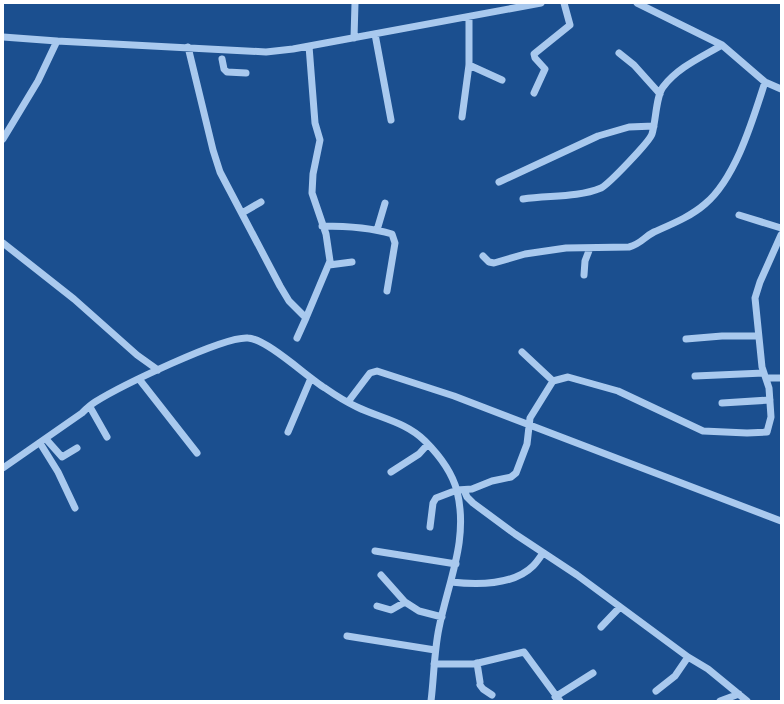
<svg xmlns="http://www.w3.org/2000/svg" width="784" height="704" font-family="'Nunito Sans',sans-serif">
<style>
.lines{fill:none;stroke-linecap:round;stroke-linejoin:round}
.minor{stroke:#a9c9ee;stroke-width:7}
</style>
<rect width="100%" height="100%" fill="#1b4f8f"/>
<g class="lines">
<!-- minor -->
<path class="minor" d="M637,3L722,45L765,82L781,89
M375,34L391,120
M3,37L57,41L38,81L3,139
M354,38L355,3
M57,41L266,52L293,49L541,3
M188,47L213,150L220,172L280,286L289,301L306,318L330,261L326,234L312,193L313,174L320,140L315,123L309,46
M619,53L634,65L660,94
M222,59L224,69L227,72L246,73
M469,65L502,80
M534,93L545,69L535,58L534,54L570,25L564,3
M462,117L469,65V17
M499,182L598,136L629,127L654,126
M523,199C548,195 577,198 601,188C609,184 650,141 652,134C656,121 656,96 663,87C678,67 702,57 722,45
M242,213L261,202
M739,215L781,228
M322,226C346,226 369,227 392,234L395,243L387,291
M377,230L385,203
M3,243L74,299L137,355L158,370
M483,256L489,262L494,263L525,254L566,248L629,247C641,244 644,237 654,232C672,224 690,217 705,204C736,178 753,119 765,82
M329,265L352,262
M584,275L585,261L590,248
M297,338L306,318
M686,339L722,336H758
M522,352L553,381
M695,376L764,373
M767,378H781
M139,379L197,453
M348,402L370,373L377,371L454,396L781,521
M722,403L770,400
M90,407L107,437
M288,432L311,378
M46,439L62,457L77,448
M40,443L58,472L75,508
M3,468L82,413C86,409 90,405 95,402C119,387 223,336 248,338C267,339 307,377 325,388C335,395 346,402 357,407C380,418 406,422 425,441C438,454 452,472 457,491C469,540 448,582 439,628C434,652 434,677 431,701
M391,472L419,454L428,444
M464,490L467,497L473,503L515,534L577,575L688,657L708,669L747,701
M430,527L433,503L436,498L457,490L472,489L492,481L511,477L516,473L527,444L530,418L553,381L568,377L618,391L703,431L747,433L767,432L771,417L769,388L762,367L755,298L760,282L781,235
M375,551L456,564
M381,575L405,602
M451,582C477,585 514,585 533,566C537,562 540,557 543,553
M377,606L391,610L405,602L419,611L442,617
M601,627L620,607
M347,636L435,650
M477,663L480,682
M434,664H474L524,652L560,701
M480,685L483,689L492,695
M656,691L675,676L688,657
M555,697L593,673
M720,701L739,694"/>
</g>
<!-- border -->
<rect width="784" height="704" fill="none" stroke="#ffffff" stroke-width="8"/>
</svg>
